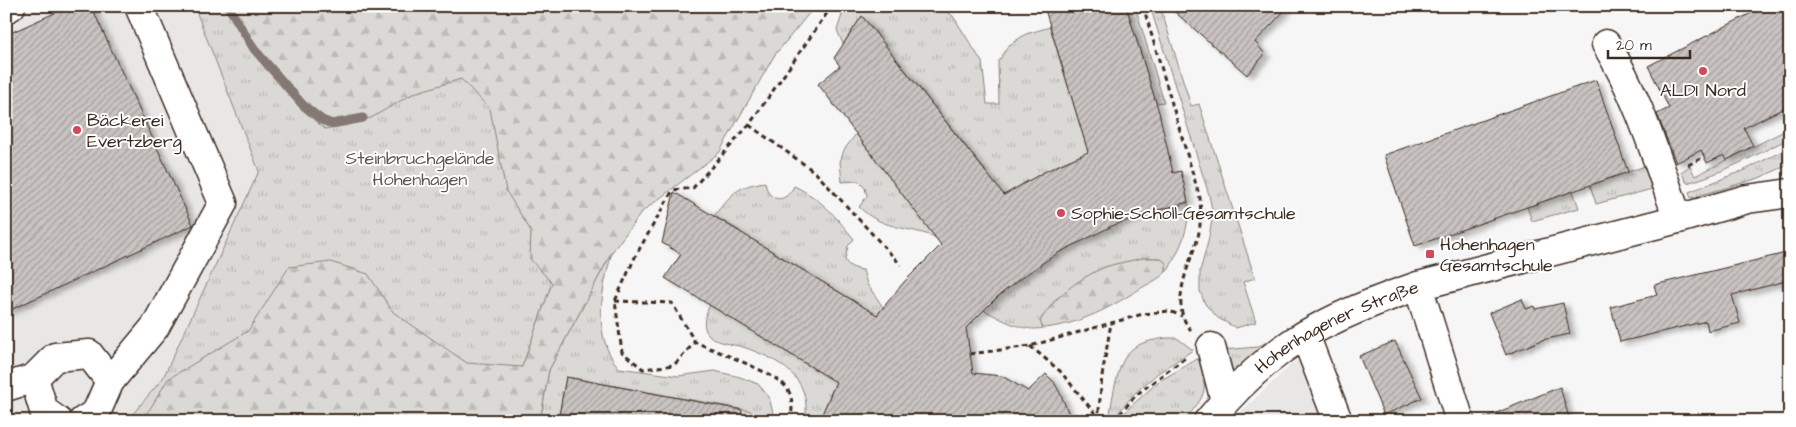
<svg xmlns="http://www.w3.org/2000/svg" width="1796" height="427" font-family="'Architects Daughter',sans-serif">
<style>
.built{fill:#e9e7e6}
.grass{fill:url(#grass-tufts);stroke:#8b827a}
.forest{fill:url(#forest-firs);stroke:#8b827a}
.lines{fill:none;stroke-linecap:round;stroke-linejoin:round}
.stream{stroke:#847972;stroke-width:9}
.building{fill:url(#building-hatch);stroke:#3b2a1e;filter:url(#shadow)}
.minor-casing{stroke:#3b2a1e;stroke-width:31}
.path{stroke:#3b2a1e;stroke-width:3;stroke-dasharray:5 4;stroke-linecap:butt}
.minor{stroke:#fff;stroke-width:28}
.poi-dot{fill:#d1495b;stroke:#fff;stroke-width:2}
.labels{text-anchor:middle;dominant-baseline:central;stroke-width:4;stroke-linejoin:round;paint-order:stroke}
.poi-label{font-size:18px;fill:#3b2a1e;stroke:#fff;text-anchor:start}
.park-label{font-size:18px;fill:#63564c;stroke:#fff}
.street-label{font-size:18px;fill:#3b2a1e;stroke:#fff}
</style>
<defs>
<pattern id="grass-tufts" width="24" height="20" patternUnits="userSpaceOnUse" patternTransform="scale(1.25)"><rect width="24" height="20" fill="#dbd9d6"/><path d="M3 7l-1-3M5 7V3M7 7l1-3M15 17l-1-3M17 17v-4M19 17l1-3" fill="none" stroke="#bdbab7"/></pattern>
<pattern id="forest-firs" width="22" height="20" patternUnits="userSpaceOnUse" patternTransform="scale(1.25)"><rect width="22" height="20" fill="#dbd9d6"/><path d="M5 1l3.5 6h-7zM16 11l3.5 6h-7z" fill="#bdbab7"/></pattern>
<pattern id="building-hatch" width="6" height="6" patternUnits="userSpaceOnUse" patternTransform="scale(1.25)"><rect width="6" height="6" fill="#c9c3c1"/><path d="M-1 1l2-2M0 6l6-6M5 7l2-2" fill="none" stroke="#a49f9c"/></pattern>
<filter id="shadow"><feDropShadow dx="5.5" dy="3" stdDeviation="2.5" flood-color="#0004"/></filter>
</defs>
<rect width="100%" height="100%" fill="#f7f6f6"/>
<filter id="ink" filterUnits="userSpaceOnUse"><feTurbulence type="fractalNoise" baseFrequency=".02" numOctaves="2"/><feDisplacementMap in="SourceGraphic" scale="10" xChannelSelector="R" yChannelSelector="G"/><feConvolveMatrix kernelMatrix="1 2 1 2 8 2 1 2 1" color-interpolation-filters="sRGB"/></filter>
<g filter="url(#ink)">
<!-- built -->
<path class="built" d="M6,6H207L259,171L168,379L139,421H6Z
M1318,345L1351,421H1231L1291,365Z"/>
<!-- grass -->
<path class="grass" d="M194,6H778L544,274L552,283L522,367L493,421H127L163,378L259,171Z
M845,6H940L953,16L982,62L987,104H999L998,62L1009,45L1026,34L1050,27L1080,125L1118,141L1062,163L1026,182L976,214L987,173L894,56L892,58L885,48L886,46L862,16L843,44L837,30Z
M1126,6H1135L1164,102L1156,103Z
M1150,6H1160L1191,106L1199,104L1255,278L1243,282L1256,322L1236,328L1218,318L1205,304L1200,291V271L1208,242L1213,214L1209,195Z
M1790,128V138C1756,155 1723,173 1687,183L1681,172L1690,166L1695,176Z
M856,134L924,222L944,242C916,225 885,233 859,207L867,196L865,188L858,181L842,182L840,162L844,150Z
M1790,147V164L1788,165L1759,178L1691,198L1689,192L1747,169Z
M1648,165L1655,184L1652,189L1596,204L1590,185Z
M765,182C768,202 785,205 794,186C822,199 835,216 854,239L848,246L845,260C850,268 854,268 863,270L867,284L883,307L858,342L854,301L751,239L739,234L740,231L714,216C731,194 737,186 765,182Z
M1573,191L1579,208L1532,221L1527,207Z
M1188,202C1190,229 1181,246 1169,269L1166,272V263L1160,258H1143L1105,267L1086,277L1056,299L1040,321L1043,328C1023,333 1000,318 983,310L1014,283L1011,279C1044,260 1078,240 1114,225C1138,215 1163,208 1188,202Z
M612,252C602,290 591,335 619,368L678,376L715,371L740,377L758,384L769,397L775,421H750L751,411L566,377L558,421H540L549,370Z
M710,305L813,368L852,354L834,386L819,421H805C813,378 779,359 743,347C732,344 712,343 706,331C702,322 706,313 710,305Z
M1167,338H1177L1193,350L1158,373L1136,392L1111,421H1109C1111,406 1113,392 1117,378C1125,347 1137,342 1167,338Z
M1267,342L1238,367L1229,370L1223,350L1257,347Z
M1199,358C1208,393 1207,393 1184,421H1118L1129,408L1158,382Z"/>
<!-- forest -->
<path class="forest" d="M229,6H815L774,56L719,153L642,212L612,252L549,370L540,421H139L150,409L168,379L248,331L289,267L331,262L368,274L393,312L467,363L522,367L552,283L530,259L531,231L506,191L490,109L461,79L414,93L371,118L325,129L299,107L238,24Z
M1143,258H1160L1166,263V272C1159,279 1152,282 1143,287C1113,306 1080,325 1043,328L1040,321C1054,297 1079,278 1105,267C1117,263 1130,261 1143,258Z"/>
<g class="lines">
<!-- stream -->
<path class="stream" d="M228,6L254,49L303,105L322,120L332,124L363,118"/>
</g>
<!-- building -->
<path class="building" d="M70,6H91L193,225L6,312V35Z
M1044,6H1126L1159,112L1173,173L1181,171L1188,202L1151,212L1114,225L1056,254L1021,278L996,298L966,328L973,373L1002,376L1028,391L1046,374L1054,382L1060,393L1072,421H819L836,382L665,278L681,254L662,243L674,192L877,315L904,282L941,245L818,84L840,66L834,58L862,16L1004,195L1044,172L1088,152Z
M1168,6H1289L1255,42L1265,54L1247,75Z
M1765,6H1790V105L1744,128L1753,146L1727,160L1724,155L1707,163L1701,150L1676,163L1657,114L1669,108L1648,66Z
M1596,80L1628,172L1415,246L1384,155Z
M1790,252V280L1732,295L1740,323L1708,331L1706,321L1620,342L1611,307L1657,295L1654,285Z
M1522,299L1526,309L1534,306L1535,309L1563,303L1570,334L1542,340L1506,355L1489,313Z
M1395,341L1422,398L1384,415L1359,356Z
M566,377L742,410L741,421H558Z
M1560,387L1570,421H1479V420Z"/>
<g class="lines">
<defs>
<g id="minor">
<path d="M6,9L11,6"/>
<path d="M1606,44C1639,98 1657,160 1678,219"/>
<path d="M1418,286L1460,421"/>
<path d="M1305,335L1338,421"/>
<path d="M1211,347L1225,401"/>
<path d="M110,381L155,327L223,203L139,6"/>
<path d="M6,387L34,378"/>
<path d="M58,421L44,411L34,378L55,357L89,354L110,381L96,413L83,421"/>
<path id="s1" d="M1208,421C1230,395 1255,369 1283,349C1320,322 1374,301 1418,286L1678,219L1747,199L1790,193"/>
</g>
</defs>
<!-- minor casing -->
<use href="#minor" class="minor-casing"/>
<!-- path -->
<path class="path" d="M1143,6L1200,198C1201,211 1201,224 1198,237C1190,264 1168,305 1191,330
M749,125L815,172L901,265
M1688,165L1704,157
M615,301L672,303L695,342
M1030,346L1060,371L1098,417
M970,354L1030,346L1143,314L1169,311L1182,316
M791,421C792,409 794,397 786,387C776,373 713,350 695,342L674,365L643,369L622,352L615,301L636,255L673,190L693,188L749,125L832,6
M1098,421L1102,376L1111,323
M1114,421L1136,395L1185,358"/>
<!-- minor -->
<use href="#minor" class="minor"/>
</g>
</g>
<!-- markers -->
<g class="poi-dot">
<circle cx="1703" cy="71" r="5"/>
<circle cx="77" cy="130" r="5"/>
<circle cx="1061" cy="213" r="5"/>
<rect x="1425" y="249" width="10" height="10" rx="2.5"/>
</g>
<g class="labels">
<!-- poi labels -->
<g class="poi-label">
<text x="1703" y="90" text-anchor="middle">ALDI Nord</text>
<text x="87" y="120">Bäckerei<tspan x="87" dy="21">Evertzberg</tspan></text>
<text x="1071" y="213">Sophie-Scholl-Gesamtschule</text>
<text x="1440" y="244">Hohenhagen<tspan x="1440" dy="21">Gesamtschule</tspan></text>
</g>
<!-- park labels -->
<g class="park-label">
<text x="420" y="158">Steinbruchgelände<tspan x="420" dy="21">Hohenhagen</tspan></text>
</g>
<!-- street labels -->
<g class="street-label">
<text stroke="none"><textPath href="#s1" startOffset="162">Hohenhagener Straße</textPath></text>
</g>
</g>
<!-- margin -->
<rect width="1796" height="427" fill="none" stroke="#fff" stroke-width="25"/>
<rect x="12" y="12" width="1771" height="402" fill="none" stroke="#3b2a1e" stroke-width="2" filter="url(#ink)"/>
<!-- scale -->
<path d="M1608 50v8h82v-8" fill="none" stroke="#3b2a1e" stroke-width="2.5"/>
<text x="1616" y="50" font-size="15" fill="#3b2a1e" stroke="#ffffff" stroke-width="4" paint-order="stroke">20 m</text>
</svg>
